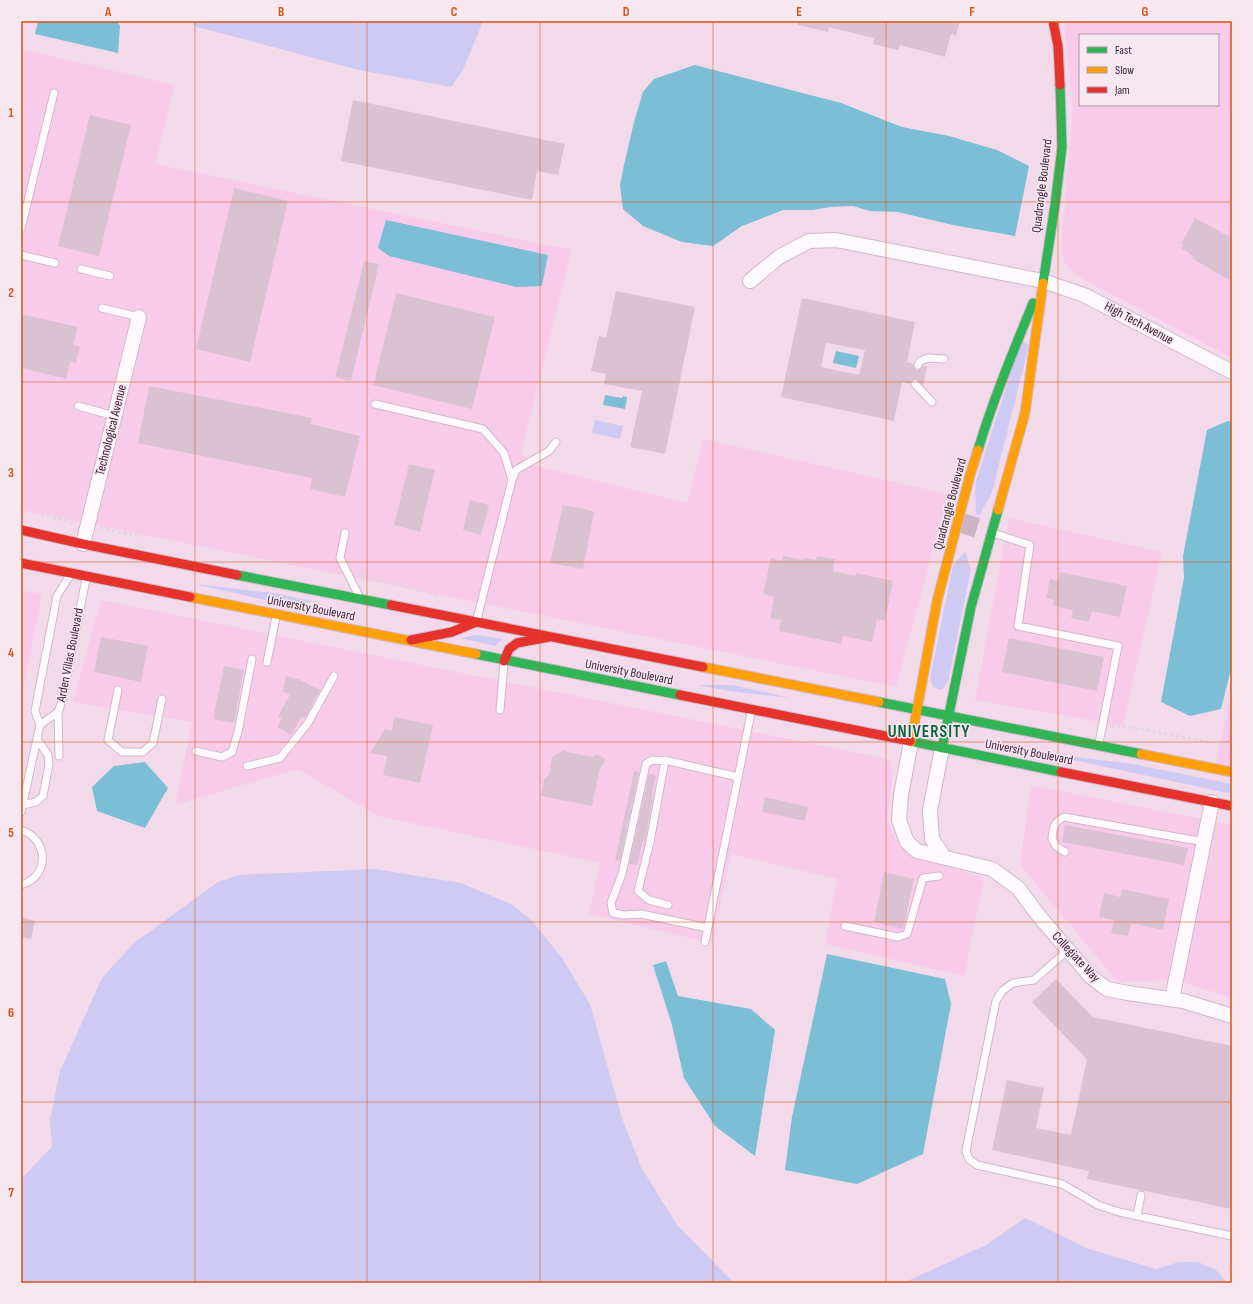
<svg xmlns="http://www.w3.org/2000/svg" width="1253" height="1304" font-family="'Sofia Sans Condensed',sans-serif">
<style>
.built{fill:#f9cbeb;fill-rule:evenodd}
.green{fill:#cfcaf3}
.water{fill:#7cbed5}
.building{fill:#dac2d2;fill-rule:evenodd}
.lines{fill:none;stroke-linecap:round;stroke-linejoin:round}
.secondary-tunnel{stroke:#cdb4c5;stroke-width:20;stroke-dasharray:20 10;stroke-linecap:butt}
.lane-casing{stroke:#d0b8c9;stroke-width:9}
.street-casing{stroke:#d0b8c9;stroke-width:16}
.fast-casing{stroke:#d0b8c9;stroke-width:11}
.slow-casing{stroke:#d0b8c9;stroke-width:11}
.jam-casing{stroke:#d0b8c9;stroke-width:11}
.path{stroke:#dfd7dd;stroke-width:2.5;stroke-dasharray:3 3;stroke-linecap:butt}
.lane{stroke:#fdf9fc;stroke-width:7}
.street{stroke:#fdf9fc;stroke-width:14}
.fast{stroke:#30b455;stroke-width:9}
.slow{stroke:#ff9f0a;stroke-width:9}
.jam{stroke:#e5322d;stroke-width:9}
.grid{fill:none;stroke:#d65310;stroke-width:1;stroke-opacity:0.55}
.labels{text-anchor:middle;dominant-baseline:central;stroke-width:3;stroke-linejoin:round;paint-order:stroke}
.street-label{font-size:13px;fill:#391e32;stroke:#f6e7f1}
.district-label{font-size:17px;font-weight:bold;letter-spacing:1px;fill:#0e643d;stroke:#f6e7f1}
.neatline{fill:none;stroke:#d65310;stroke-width:1.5}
.grid-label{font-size:13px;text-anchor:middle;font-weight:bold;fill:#d65310}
</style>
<rect width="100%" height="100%" fill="#f2daea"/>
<!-- built -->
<path class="built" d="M1064,21H1232V358L1077,276L1066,265L1062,255L1061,245L1073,109ZM1080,35H1218V105H1080Z
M21,49L175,85L155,164L572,250L521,454L540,467L687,503L703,439L948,494L896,687L21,510Z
M1009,518L1162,552L1123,726L975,700Z
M21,590L42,594L21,700Z
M101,600L883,758L890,761L893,775L887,819L900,846L913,856L984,878L964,976L825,944L837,879L731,854L712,943L589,914L600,863L378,816L298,769L175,805L192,722L73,702Z
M1232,687V767L1216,764Z
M1031,785L1232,825V998L1176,980L1118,982L1020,865Z"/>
<!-- green -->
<path class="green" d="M192,21H483L463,70L451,87L359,70L194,26Z
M1021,340L1029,345L992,492L980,515L976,514L975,485Z
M595,420L623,426L620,439L592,433Z
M965,551L971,570L948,681L942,690L933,687L930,678L953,566Z
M195,584L274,593L317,602L278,603Z
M476,635L503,639L495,646L460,638Z
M696,685H732L791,698L729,691Z
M1041,753L1133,764L1232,784V794Z
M375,869L461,883L513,905L532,921L562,958L590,1004L622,1118L641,1167L677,1225L734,1283H21V1179L52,1147L50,1119L60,1071L102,978L134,943L218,882L238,875Z
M1025,1218L1086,1248L1156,1269L1179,1262H1198L1216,1270L1227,1283H903L986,1245Z"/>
<!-- water -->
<path class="water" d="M38,21H117L120,26L118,53L35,34Z
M695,65L841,103L902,127L949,136L997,150L1029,166L1015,236L953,225L898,212L870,211L853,206L830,207L813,210H783L742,226L713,246L682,242L643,226L623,209L620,185L624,165L634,122L643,92L654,79Z
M386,220L548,255L542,286L516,287L389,256L378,248Z
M836,351L859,356L856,368L833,363Z
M605,395L622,398L623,396L627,397L625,409L603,405Z
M1228,421L1232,423V665L1221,709L1190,716L1161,702L1184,578L1183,556L1207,430Z
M145,762L168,788L145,828L97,811L92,787L114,766Z
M827,954L945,979L951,1004L923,1154L857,1184L785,1170L792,1117Z
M666,961L678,996L751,1009L775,1030L755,1156L715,1126L684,1078L672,1025L653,965Z"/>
<!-- building -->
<path class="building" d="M798,21H960L956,36L951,34L945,57L900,45L898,50L873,44L874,38L829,27L828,32L798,25Z
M353,100L565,144L558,175L537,171L532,200L341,161Z
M90,115L131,125L99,256L58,246Z
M234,188L288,201L250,362L196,349Z
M1195,218L1232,238V282L1192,258L1193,256L1181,248L1183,245L1181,244Z
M364,261L379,264L351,381L335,377Z
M616,291L695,307L665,454L630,447L642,391L604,384L606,374L591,371L599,336L606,338Z
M396,293L495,317L472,409L373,385Z
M802,298L915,322L907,362L913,364L914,367L916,370L920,369L923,366H927L923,386L916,379L912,380L910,384L902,382L894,421L781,397ZM826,343L865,350L859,375L821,367Z
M21,314L78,327L73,345L80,347L76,363L70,361L66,379L21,368Z
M149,386L312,418L311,424L360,436L345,497L310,489L312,478L138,443Z
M409,464L435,470L420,532L394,525Z
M470,500L489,505L481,535L463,530Z
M563,505L581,508L594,512L583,569L550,563Z
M783,556L804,560V558L816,560L817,556L835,559L833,571L855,576L856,573L893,581L885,621L877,619L872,642L843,636L841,644L779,631L781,620L770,618L774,597L763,594L771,558L782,561Z
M1060,572L1127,586L1120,617L1092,611L1089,622L1071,618L1073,610L1053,606L1054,600L1046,598L1050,579L1058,581Z
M101,637L148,646L141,682L94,672Z
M1009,638L1104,657L1097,691L1002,672Z
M224,666L244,670L234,723L213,719Z
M286,676L298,679L320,690L305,718L301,717L291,735L277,727L282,718L278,716L290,695L283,691Z
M394,717L433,725L420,783L383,775L387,756L370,753L385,729L392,731Z
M564,750L568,752L592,757L596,755L601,756L605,759L604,764L600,769L592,806L541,796L544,779L549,775L552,757Z
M634,771L639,772L620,861L615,860Z
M649,774L656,776L651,797H653L645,841H643L637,865L629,864Z
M765,797L808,807L805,821L762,812Z
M1065,825L1188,848L1184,865L1062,842Z
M884,872L914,879L903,929L874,922Z
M1122,889L1169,899L1163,930L1131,923L1128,936L1111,933L1114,920L1099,917L1104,893L1120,897Z
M21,917L35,921L31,939L21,937Z
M1056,979L1093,1017L1232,1046V1209L1087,1179L1089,1171L992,1150L1007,1080L1044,1088L1036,1128L1071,1135L1087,1059L1032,1002Z"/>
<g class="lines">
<!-- secondary-tunnel -->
<path class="secondary-tunnel" d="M958,522L991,532"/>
<defs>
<path id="lane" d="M21,229L54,93
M21,255L55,263
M81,269L110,276
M102,308L139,317
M918,365L920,361L928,358L944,359
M915,384L932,402
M375,404L483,429L504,453L512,480
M78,406L115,416
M345,533L340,558L358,594
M993,533L1030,545L1018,626L1118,646L1099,743
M477,619L512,480L516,470L549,451L556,442
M267,662L276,617
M118,690L108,740L122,752H143L153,743L162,699
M500,710L504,663
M58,712L59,756
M40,725L58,712L62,701L86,579
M196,751L222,757L232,752L238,732L252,659
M665,760L650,842L638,891L649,900L668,905
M247,766L280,758L308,723L334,676
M22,805L36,802L43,796L49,764L48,755L37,739
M21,812L40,725L35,711L57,596L70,575
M21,830C49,839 50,877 21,885
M1065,852L1056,846L1052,839C1053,828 1053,823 1064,817L1204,842
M845,926L898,937L907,934L923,878L939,876
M708,928L641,914L624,915L613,913L611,903L622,874L646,764L652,760L669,761L738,777
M705,942L751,713
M1068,950L1034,980L1013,983L1002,991L996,1001L966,1151L969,1159L977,1165L1062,1184L1098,1205L1119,1212L1232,1236
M1137,1216L1141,1195"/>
<path id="street" d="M750,281L779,257L809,241L836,240L1043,281L1084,295L1232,372
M83,544L139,317
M911,742L901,795L899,820L907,842L917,851L992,869L1018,888L1039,916L1091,977L1107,989L1128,993L1183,1001L1232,1016
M942,748L930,810L932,839L944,857
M1172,999L1212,802"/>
<path id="fast" d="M1043,283L1055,205L1062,147L1060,85
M978,450C993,400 1013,352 1033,303
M237,575L391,605
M476,654L680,695
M879,702L1141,754
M910,741L1061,772
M942,748L971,607L998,510"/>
<path id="slow" d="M998,510L1025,413L1043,283
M190,597L476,654
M703,667L879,702
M911,742L937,601L970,475L978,450
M1141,754L1232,772"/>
<path id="jam" d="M1053,21L1058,46L1060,85
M21,530L83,544L237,575
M21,563L190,597
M391,605L703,667
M411,640L452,632L476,622
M504,661L509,649L517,643L549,637
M680,695L910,741
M1061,772L1232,806"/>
</defs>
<!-- lane casing -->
<use href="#lane" class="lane-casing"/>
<!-- street casing -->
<use href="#street" class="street-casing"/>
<!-- fast casing -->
<use href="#fast" class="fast-casing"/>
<!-- slow casing -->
<use href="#slow" class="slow-casing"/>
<!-- jam casing -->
<use href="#jam" class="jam-casing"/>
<!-- path -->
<path class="path" d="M41,515L75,523
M100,528L138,536
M359,576H364L441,596
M1111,726H1123L1226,745L1232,748"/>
<!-- lane -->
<use href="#lane" class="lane"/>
<!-- street -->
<use href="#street" class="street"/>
<!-- fast -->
<use href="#fast" class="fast"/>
<!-- slow -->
<use href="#slow" class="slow"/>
<!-- jam -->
<use href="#jam" class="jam"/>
</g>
<!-- grid -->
<path class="grid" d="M195,21V1283M367,21V1283M540,21V1283M713,21V1283M886,21V1283M1058,21V1283M21,202H1232M21,382H1232M21,562H1232M21,742H1232M21,922H1232M21,1102H1232"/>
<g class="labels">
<!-- street labels -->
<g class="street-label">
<text transform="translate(1042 186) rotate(-83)">Quadrangle Boulevard</text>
<text transform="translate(1139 323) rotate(28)">High Tech Avenue</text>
<text transform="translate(111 430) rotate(-76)">Technological Avenue</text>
<text transform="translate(950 504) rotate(-75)">Quadrangle Boulevard</text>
<text transform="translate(311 608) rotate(11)">University Boulevard</text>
<text transform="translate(70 655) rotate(-79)">Arden Villas Boulevard</text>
<text transform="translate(629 672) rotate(11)">University Boulevard</text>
<text transform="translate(1029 752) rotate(11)">University Boulevard</text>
<text transform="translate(1076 957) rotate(47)">Collegiate Way</text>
</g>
<!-- district labels -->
<g class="district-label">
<text x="929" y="732">UNIVERSITY</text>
</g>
</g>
<!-- border -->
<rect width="1253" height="1304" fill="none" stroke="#f6e7f1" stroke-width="44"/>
<!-- legend -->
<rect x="1079" y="34" width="140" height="72" fill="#f6e7f1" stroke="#aa97a5"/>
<rect x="1087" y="47" width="20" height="6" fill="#30b455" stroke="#aa97a5"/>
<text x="1115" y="54" font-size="12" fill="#391e32">Fast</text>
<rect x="1087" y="67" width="20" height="6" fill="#ff9f0a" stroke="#aa97a5"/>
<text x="1115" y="74" font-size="12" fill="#391e32">Slow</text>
<rect x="1087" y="87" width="20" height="6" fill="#e5322d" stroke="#aa97a5"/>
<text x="1115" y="94" font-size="12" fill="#391e32">Jam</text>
<rect x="22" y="22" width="1209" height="1260" class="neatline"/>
<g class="grid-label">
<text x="108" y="16">A</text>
<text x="281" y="16">B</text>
<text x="454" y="16">C</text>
<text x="626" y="16">D</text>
<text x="799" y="16">E</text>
<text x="972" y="16">F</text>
<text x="1145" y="16">G</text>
<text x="11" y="117">1</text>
<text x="11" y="297">2</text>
<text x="11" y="477">3</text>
<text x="11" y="657">4</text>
<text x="11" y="837">5</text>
<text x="11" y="1017">6</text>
<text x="11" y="1197">7</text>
</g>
</svg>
